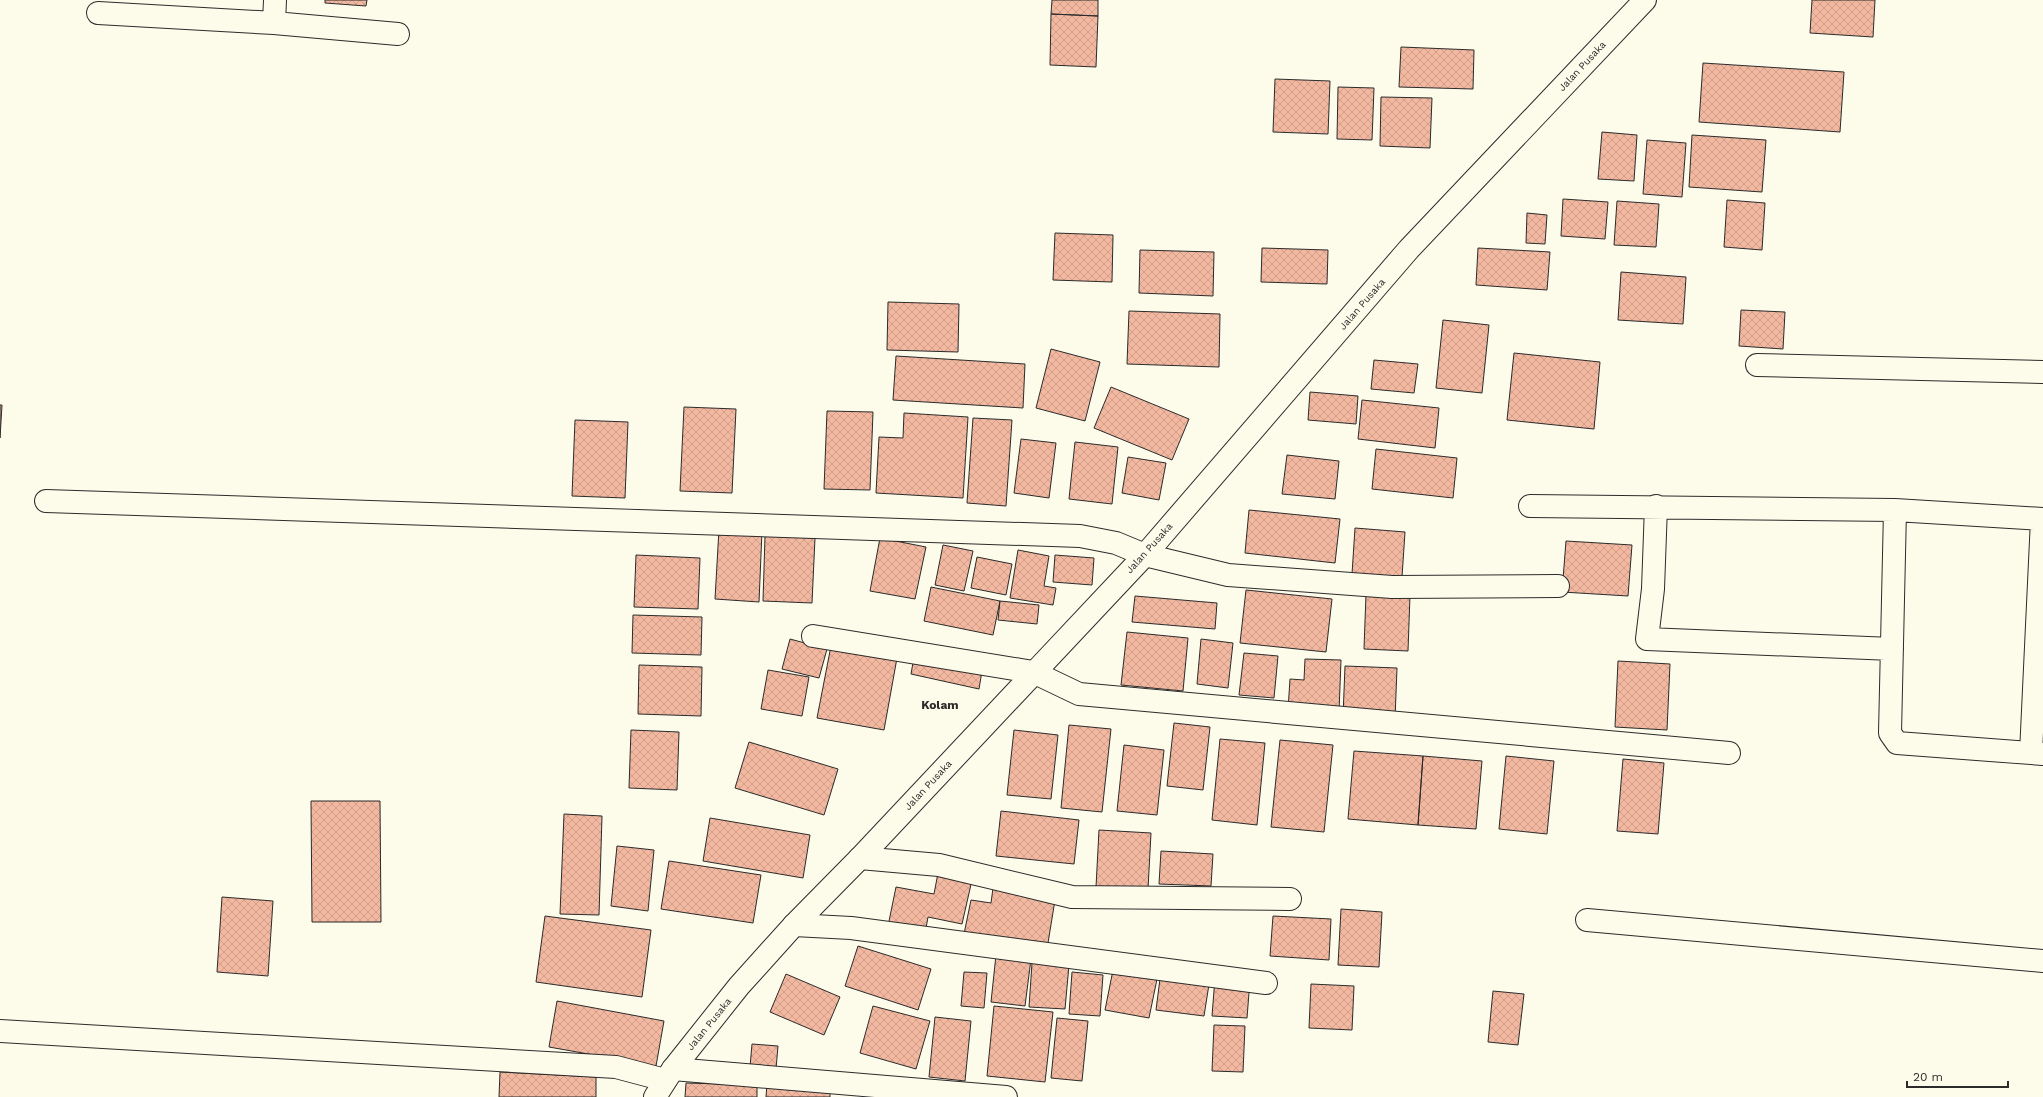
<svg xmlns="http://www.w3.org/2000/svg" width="2043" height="1097" font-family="'Work Sans',sans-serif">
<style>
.building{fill:url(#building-cross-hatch);stroke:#2b2b2b}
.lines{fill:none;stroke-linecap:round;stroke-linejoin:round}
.street-casing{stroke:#2b2b2b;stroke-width:24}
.secondary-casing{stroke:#2b2b2b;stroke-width:24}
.street{stroke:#fdfbea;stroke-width:22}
.secondary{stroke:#fdfbea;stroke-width:22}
.labels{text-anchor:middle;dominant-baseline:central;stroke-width:3;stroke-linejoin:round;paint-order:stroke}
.street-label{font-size:10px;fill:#2b2b2b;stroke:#fdfbea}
.quarter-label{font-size:12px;font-weight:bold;fill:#2b2b2b;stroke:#fdfbea}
</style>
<defs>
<pattern id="building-cross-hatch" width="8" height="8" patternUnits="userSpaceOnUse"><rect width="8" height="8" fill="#f2b8a0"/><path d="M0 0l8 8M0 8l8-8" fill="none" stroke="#d09e8a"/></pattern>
</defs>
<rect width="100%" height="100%" fill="#fdfbea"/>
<!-- building -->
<path class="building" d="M325,0H367L366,6L325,3Z
M1052,0H1098V16L1051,14Z
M1812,0H1875L1873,37L1810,33Z
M1051,14L1098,16L1096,67L1050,65Z
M1401,47L1474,50L1473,89L1399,87Z
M1703,63L1844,72L1840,132L1699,122Z
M1275,79L1330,81L1328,134L1273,132Z
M1338,87L1374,88L1372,140L1337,139Z
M1381,97L1432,98L1430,148L1380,146Z
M1602,132L1637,135L1634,181L1598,179Z
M1692,135L1766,140L1762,192L1689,187Z
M1647,140L1686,143L1682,197L1643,194Z
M1563,199L1608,202L1605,239L1561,236Z
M1727,200L1765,203L1762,250L1724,247Z
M1617,201L1659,204L1656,247L1614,245Z
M1527,213L1547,215L1545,244L1526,243Z
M1055,233L1113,235L1112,282L1053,280Z
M1262,248L1328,250L1327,284L1261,282Z
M1478,248L1550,252L1547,290L1476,285Z
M1140,250L1214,252L1213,296L1139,293Z
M1621,272L1686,277L1683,324L1618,320Z
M888,302L959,304L958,352L887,350Z
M1741,310L1785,312L1783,349L1739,346Z
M1129,311L1220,314L1219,367L1127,364Z
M1443,320L1489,325L1482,393L1436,388Z
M1051,349L1100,362L1085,421L1036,408Z
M1514,353L1600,362L1594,429L1507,420Z
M896,356L1025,364L1023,408L893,400Z
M1374,360L1418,364L1414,393L1371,389Z
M1111,387L1189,419L1172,460L1094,428Z
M1310,392L1358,396L1356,424L1308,420Z
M1362,400L1439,408L1435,448L1358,439Z
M0,405H2L0,438Z
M684,407L736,409L732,493L680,491Z
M827,411L873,412L870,490L824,489Z
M904,413L968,417L963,498L876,493L879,437L903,438Z
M973,418L1012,420L1006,506L967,503Z
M575,420L628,422L625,498L572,496Z
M1021,439L1056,443L1049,498L1014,493Z
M1075,442L1118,447L1112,504L1069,499Z
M1376,449L1457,458L1453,498L1372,489Z
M1287,455L1339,461L1335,499L1282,494Z
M1128,457L1166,463L1159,500L1122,493Z
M1249,510L1340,519L1335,563L1245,553Z
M1355,528L1405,532L1402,577L1352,574Z
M719,529L762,531L759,602L715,599Z
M765,536L815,538L812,603L763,601Z
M880,538L926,547L915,599L870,591Z
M1566,541L1632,545L1628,596L1562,592Z
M943,545L973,551L964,591L935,585Z
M1018,550L1049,556L1044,586L1056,588L1053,605L1010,598Z
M636,555L700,558L698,609L634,607Z
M1055,555L1094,558L1092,585L1053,582Z
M977,557L1012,564L1006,595L971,588Z
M931,587L1000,601L993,635L924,621Z
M1246,590L1332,599L1326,652L1240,643Z
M1366,594L1410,595L1408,651L1364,649Z
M1135,596L1217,603L1215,629L1132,622Z
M1000,601L1039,605L1037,624L998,620Z
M633,615L702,617L701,655L632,653Z
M1127,632L1188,638L1183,691L1121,685Z
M790,639L827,649L819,678L782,669Z
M1201,639L1233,643L1228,688L1197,684Z
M831,646L897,658L884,730L817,718Z
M1244,653L1278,656L1274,698L1239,695Z
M914,657L982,671L979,689L911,674Z
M1305,659L1341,660L1339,712L1288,710L1290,679L1304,680Z
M1618,661L1670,664L1667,730L1615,727Z
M639,665L702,667L701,716L638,714Z
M1345,666L1397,668L1395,719L1343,717Z
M768,670L809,677L802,716L761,709Z
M1174,723L1210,727L1203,790L1167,786Z
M1069,725L1111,729L1102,812L1061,808Z
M631,730L679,732L677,790L629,788Z
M1014,730L1058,735L1051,799L1007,795Z
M1220,739L1265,743L1257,825L1212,820Z
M1280,740L1333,745L1324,832L1271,827Z
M749,742L838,769L824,815L735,788Z
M1124,745L1164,750L1157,815L1117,811Z
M1354,751L1423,756L1418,825L1348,819Z
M1423,756L1482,761L1476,829L1418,825Z
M1506,756L1554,761L1547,834L1499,829Z
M1623,759L1664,763L1658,834L1617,831Z
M311,801H380L381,922H312Z
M1001,811L1079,820L1074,864L996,856Z
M564,814L602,816L599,915L560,914Z
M710,818L810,835L803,878L703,861Z
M1099,830L1151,833L1148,889L1096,887Z
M617,846L654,850L648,911L611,906Z
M1161,851L1213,854L1211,886L1159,884Z
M669,861L761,875L753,923L661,909Z
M938,873L972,880L962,924L928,917L925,934L888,926L896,887L934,894Z
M993,888L1055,900L1047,949L964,934L971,900L991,903Z
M222,897L273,901L268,976L217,972Z
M1341,909L1382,912L1379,967L1338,965Z
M545,916L651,930L642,997L536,982Z
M1273,916L1331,919L1329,960L1270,956Z
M858,946L931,969L918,1010L845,986Z
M996,955L1031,959L1025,1006L991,1002Z
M1032,963L1069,965L1065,1009L1029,1007Z
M1113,970L1157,979L1149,1018L1105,1010Z
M1161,971L1210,978L1204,1016L1156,1010Z
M964,972L987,973L984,1008L961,1006Z
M1072,972L1103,975L1100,1016L1069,1014Z
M786,974L840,997L824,1035L770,1012Z
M1215,978L1250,980L1247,1018L1212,1016Z
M1311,984L1354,986L1352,1030L1309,1028Z
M1493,991L1524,994L1518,1045L1488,1042Z
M557,1001L664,1021L656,1066L549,1047Z
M873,1006L930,1021L916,1069L860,1053Z
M994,1006L1053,1012L1045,1082L987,1076Z
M935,1017L971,1021L965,1081L929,1077Z
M1057,1018L1088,1021L1082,1081L1051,1078Z
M1214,1025L1245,1026L1243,1072L1212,1071Z
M752,1044L778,1046L776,1069L750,1067Z
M500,1072L596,1077V1097H499Z
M686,1083L757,1085V1097H685Z
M767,1084L830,1089V1097H766Z"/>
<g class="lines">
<defs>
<path id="street" d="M98,13L274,23L398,34
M274,23L275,0
M1757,365L2043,372
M46,501L1080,536L1116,543L1145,555L1228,575L1392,587L1558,586
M1530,506L1895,510L2043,519
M1656,506L1653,589L1647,639L1892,649
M1895,510L1890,733L1897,743L2043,754
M813,636L1033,672L1079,694L1729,753
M2031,753L2042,519
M860,858L939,865L1072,897L1290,899
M1587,920L2043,961
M794,925L851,928L1266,983
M0,1031L616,1067L665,1080
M673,1069L1006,1097"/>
<path id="secondary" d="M655,1097L673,1069L739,986L794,925L860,858L1145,555L1409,249L1645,0"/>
</defs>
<!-- street casing -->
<use href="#street" class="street-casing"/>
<!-- secondary casing -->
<use href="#secondary" class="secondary-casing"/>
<!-- street -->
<use href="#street" class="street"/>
<!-- secondary -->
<use href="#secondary" class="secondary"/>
</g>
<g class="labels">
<!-- street labels -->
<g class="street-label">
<text transform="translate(1582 66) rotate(-47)">Jalan Pusaka</text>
<text transform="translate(1362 304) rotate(-49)">Jalan Pusaka</text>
<text transform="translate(1149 548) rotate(-48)">Jalan Pusaka</text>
<text transform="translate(928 785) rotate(-47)">Jalan Pusaka</text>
<text transform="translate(709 1024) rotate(-51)">Jalan Pusaka</text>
</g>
<!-- quarter labels -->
<g class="quarter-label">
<text x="940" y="705">Kolam</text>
</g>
</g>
<!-- scale -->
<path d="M1907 1081v6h101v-6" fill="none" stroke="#2b2b2b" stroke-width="2"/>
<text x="1913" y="1081" font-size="12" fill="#2b2b2b" stroke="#fdfbea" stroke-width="3" paint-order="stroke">20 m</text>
</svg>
